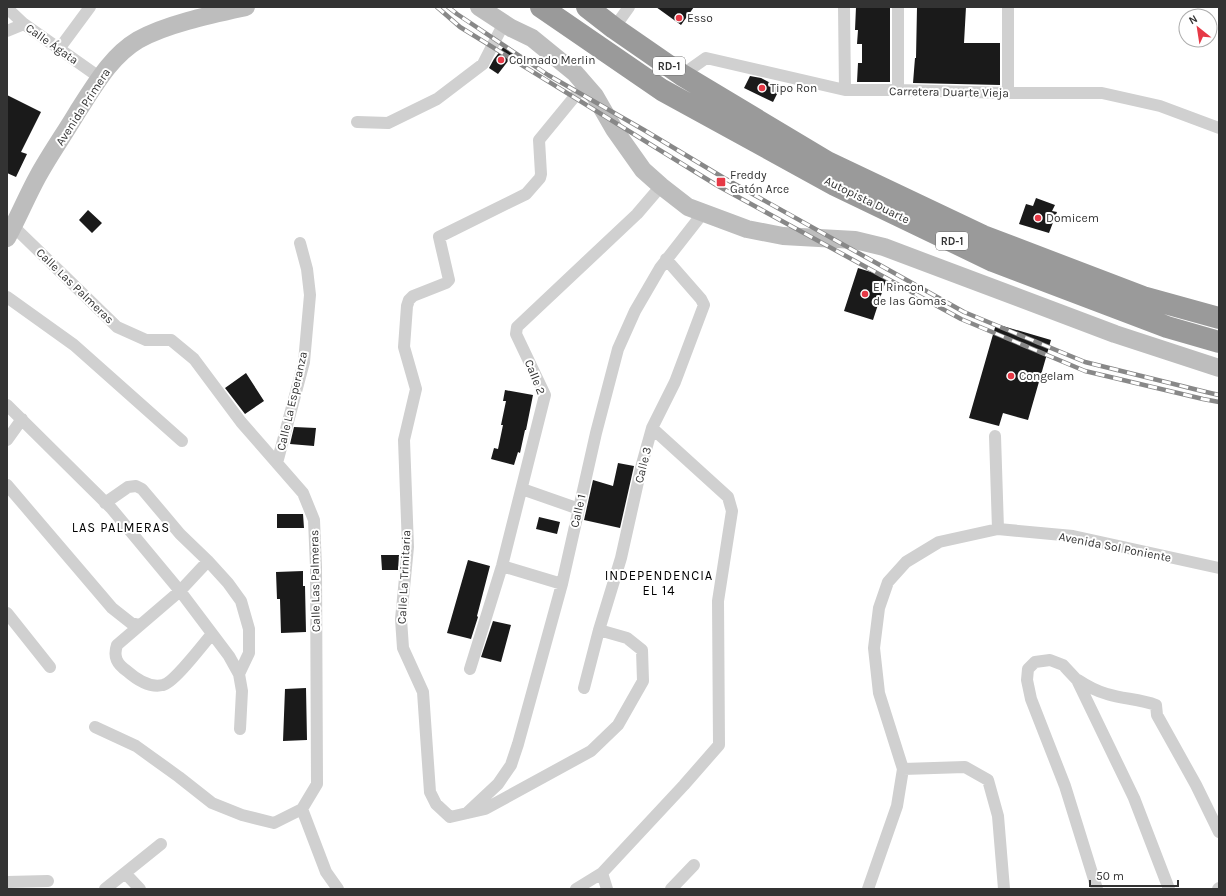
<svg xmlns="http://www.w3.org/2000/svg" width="1226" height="896" font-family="Karla,sans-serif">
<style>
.building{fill:#1a1a1a}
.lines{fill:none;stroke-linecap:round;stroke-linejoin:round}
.street{stroke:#d0d0d0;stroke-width:12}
.secondary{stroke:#bdbdbd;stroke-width:18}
.highway{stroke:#9a9a9a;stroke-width:22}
.rail-casing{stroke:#888;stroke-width:4.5}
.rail{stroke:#fff;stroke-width:3;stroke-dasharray:9;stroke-linecap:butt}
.poi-dot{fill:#e63946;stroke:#fff;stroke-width:1.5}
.labels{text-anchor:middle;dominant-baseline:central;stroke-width:4;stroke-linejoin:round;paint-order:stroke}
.shield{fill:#fff;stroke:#707070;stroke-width:1}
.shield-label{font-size:11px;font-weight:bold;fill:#333}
.poi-label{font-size:12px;fill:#333;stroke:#fff;text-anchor:start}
.street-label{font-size:12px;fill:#333;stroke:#fff}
.neighbourhood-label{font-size:13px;letter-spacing:1px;fill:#000;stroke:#fff}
</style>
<rect width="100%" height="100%" fill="#fff"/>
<!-- building -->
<path class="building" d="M656,7H694L681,25Z
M856,7H890V82H857L858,63H862V44H857L858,30H855Z
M917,7H966L964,43H1000V85L913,83L915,58H916Z
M505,45L515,52L498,74L489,68L494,59Z
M750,76L761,78L780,88L773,102L744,88Z
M7,95L41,112L21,152L27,154L16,177L7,173Z
M1036,198L1055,205L1052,211L1057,212L1049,233L1019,224L1026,204L1033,206Z
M88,210L102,223L92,233L79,220Z
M858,268L887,277L873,320L844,311Z
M996,324L1051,340L1028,420L1003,413L999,426L969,418Z
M246,373L264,401L245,414L225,388Z
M505,390L533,395L526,430H525L520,453L518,452L514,465L491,459L494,448L498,449L503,425H501L506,401H503Z
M294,427L316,428L314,446L290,444Z
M618,463L634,466L620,528L584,520L593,480L613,486Z
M277,514H303L304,528H277Z
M539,517L560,522L557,534L536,529Z
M381,555H399L398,570H382Z
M468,560L490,566L477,616L478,617L471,639L447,633Z
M303,571V586H305L306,632L281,633L280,599H277L276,572Z
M493,621L511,625L501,662L481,657Z
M306,688L307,740L283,741L285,689Z"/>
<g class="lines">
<!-- street -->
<path class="street" d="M844,7L845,90
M7,8L24,24L99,77
M614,28L629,7
M7,31L24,24
M59,49L90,7
M682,75L706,58L845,90H898L1008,93H1102L1160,106L1219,128
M585,84L539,140L541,174L540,178L526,194L439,237L449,280L446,283L413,296L409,300L407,306L404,347L416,389L404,440L408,547L401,619L403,648L423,692L430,792L436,804L450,817L485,809L591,751L618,725L643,681L642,650L627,638L599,630
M898,90V7
M1008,93V7
M357,122L388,123L437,99L483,64L504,23
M14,227L117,327L146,340H171L194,359L241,422L303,493L314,520L316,567L317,784L302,809L274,823L242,815L212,803L179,777L136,746L95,727
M7,297L74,345L182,441
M7,405L111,508L180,591L229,656L239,674L242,691L240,729
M995,436L998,529
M7,440L22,419
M277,463L304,362L310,295L307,269L300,243
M7,485L112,608L131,623L140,625
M522,489L579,509
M105,503L128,487L136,486L142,489L180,534L208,561L228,583L241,601L249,629V653L239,674
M208,561L180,591L117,645C113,657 117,664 127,671C136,679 150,688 163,685C174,683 203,644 212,634
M502,566L562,584
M7,613L50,667
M470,669L502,566L545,395L516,334L517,327L637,214L661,186
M1078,680C1087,686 1096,691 1107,694C1123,699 1140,699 1156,705L1157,715L1196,785L1219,832
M584,688L599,630L621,558L642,464L652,428L675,382L704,305L701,299L666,259
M903,769L965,767L988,780L998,816L1004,889
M302,809L326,872L338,889
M467,813L498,784L511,765L518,744L562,584L596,433L618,349L635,311L660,268L703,213
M125,873L140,889
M7,882L48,881
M105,889L161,844
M576,889L602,873
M607,889L602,873L684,785L719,745L718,601L732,511L728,497L652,428
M671,889L694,865
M868,889L897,806L903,769L879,693L874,648L879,608L888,582L906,562L939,542L998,529L1073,536L1219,568
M1097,889L1065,786L1031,699L1027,680L1028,669L1035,662L1050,660L1063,665L1077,680L1134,798L1169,889
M1218,889L1219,888"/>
<!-- secondary -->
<path class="secondary" d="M479,7L511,28L532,38L575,73L595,96L614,129L643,170L661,186L688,207L747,229L783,236L855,240L884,247L1115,334L1219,368
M7,238C18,218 27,196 38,176C50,154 65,133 78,111C95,85 111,56 138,40C166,24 214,14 246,7"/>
<!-- highway -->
<path class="highway" d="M541,7L662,90L835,185L993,261L1167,327L1219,342
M587,7L614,28L682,75L827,162L983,236L1143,297L1219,318"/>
<defs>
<path id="rail" d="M437,7L460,27L718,186L961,319L1085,371L1203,399L1219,402
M448,7L457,14L548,75L644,130L724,178L964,312L1085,362L1206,392L1219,395"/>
</defs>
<!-- rail casing -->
<use href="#rail" class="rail-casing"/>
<!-- rail -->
<use href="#rail" class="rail"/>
</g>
<!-- markers -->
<g class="poi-dot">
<circle cx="679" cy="18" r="4"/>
<circle cx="501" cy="60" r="4"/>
<circle cx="762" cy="88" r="4"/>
<rect x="716" y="177" width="10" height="10" rx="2"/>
<circle cx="1038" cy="218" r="4"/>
<circle cx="865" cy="294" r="4"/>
<circle cx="1011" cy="376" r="4"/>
</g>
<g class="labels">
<!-- shield labels -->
<g class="shield">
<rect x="653" y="57" width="32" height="18" rx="3"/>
<rect x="936" y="232" width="32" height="18" rx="3"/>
</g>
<g class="shield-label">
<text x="669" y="66">RD-1</text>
<text x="952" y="241">RD-1</text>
</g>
<!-- poi labels -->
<g class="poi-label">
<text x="687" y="18">Esso</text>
<text x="509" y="60">Colmado Merlin</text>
<text x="770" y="88">Tipo Ron</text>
<text x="730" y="175">Freddy<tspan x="730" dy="14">Gatón Arce</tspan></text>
<text x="1046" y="218">Domicem</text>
<text x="873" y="287">El Rincon<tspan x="873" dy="14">de las Gomas</tspan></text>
<text x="1019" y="376">Congelam</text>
</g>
<!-- street labels -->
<g class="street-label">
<text transform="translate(52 44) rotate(35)">Calle Ágata</text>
<text transform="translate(949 92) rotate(1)">Carretera Duarte Vieja</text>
<text transform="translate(83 107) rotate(-57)">Avenida Primera</text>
<text transform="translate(867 200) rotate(26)">Autopista Duarte</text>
<text transform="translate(75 286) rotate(44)">Calle Las Palmeras</text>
<text transform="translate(535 377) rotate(68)">Calle 2</text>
<text transform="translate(292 401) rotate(-77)">Calle La Esperanza</text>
<text transform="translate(643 465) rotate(-76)">Calle 3</text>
<text transform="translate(578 511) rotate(-77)">Calle 1</text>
<text transform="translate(1115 547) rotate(11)">Avenida Sol Poniente</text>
<text transform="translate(404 577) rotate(-87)">Calle La Trinitaria</text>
<text transform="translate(315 581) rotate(-91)">Calle Las Palmeras</text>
</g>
<!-- neighbourhood labels -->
<g class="neighbourhood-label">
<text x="121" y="527">LAS PALMERAS</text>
<text x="659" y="575">INDEPENDENCIA<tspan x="659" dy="15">EL 14</tspan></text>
</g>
</g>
<!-- border -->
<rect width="1226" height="896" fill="none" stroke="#333333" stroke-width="16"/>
<!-- north arrow -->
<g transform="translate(1198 28) rotate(330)"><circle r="19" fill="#ffffff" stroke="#adadad"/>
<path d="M0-3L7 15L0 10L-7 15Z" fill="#e63946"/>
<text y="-6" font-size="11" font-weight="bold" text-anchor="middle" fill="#333333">N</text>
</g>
<!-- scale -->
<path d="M1090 880v6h88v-6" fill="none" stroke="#333333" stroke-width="2"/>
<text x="1096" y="880" font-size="12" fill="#333333" stroke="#ffffff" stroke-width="3" paint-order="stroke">50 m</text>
</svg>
